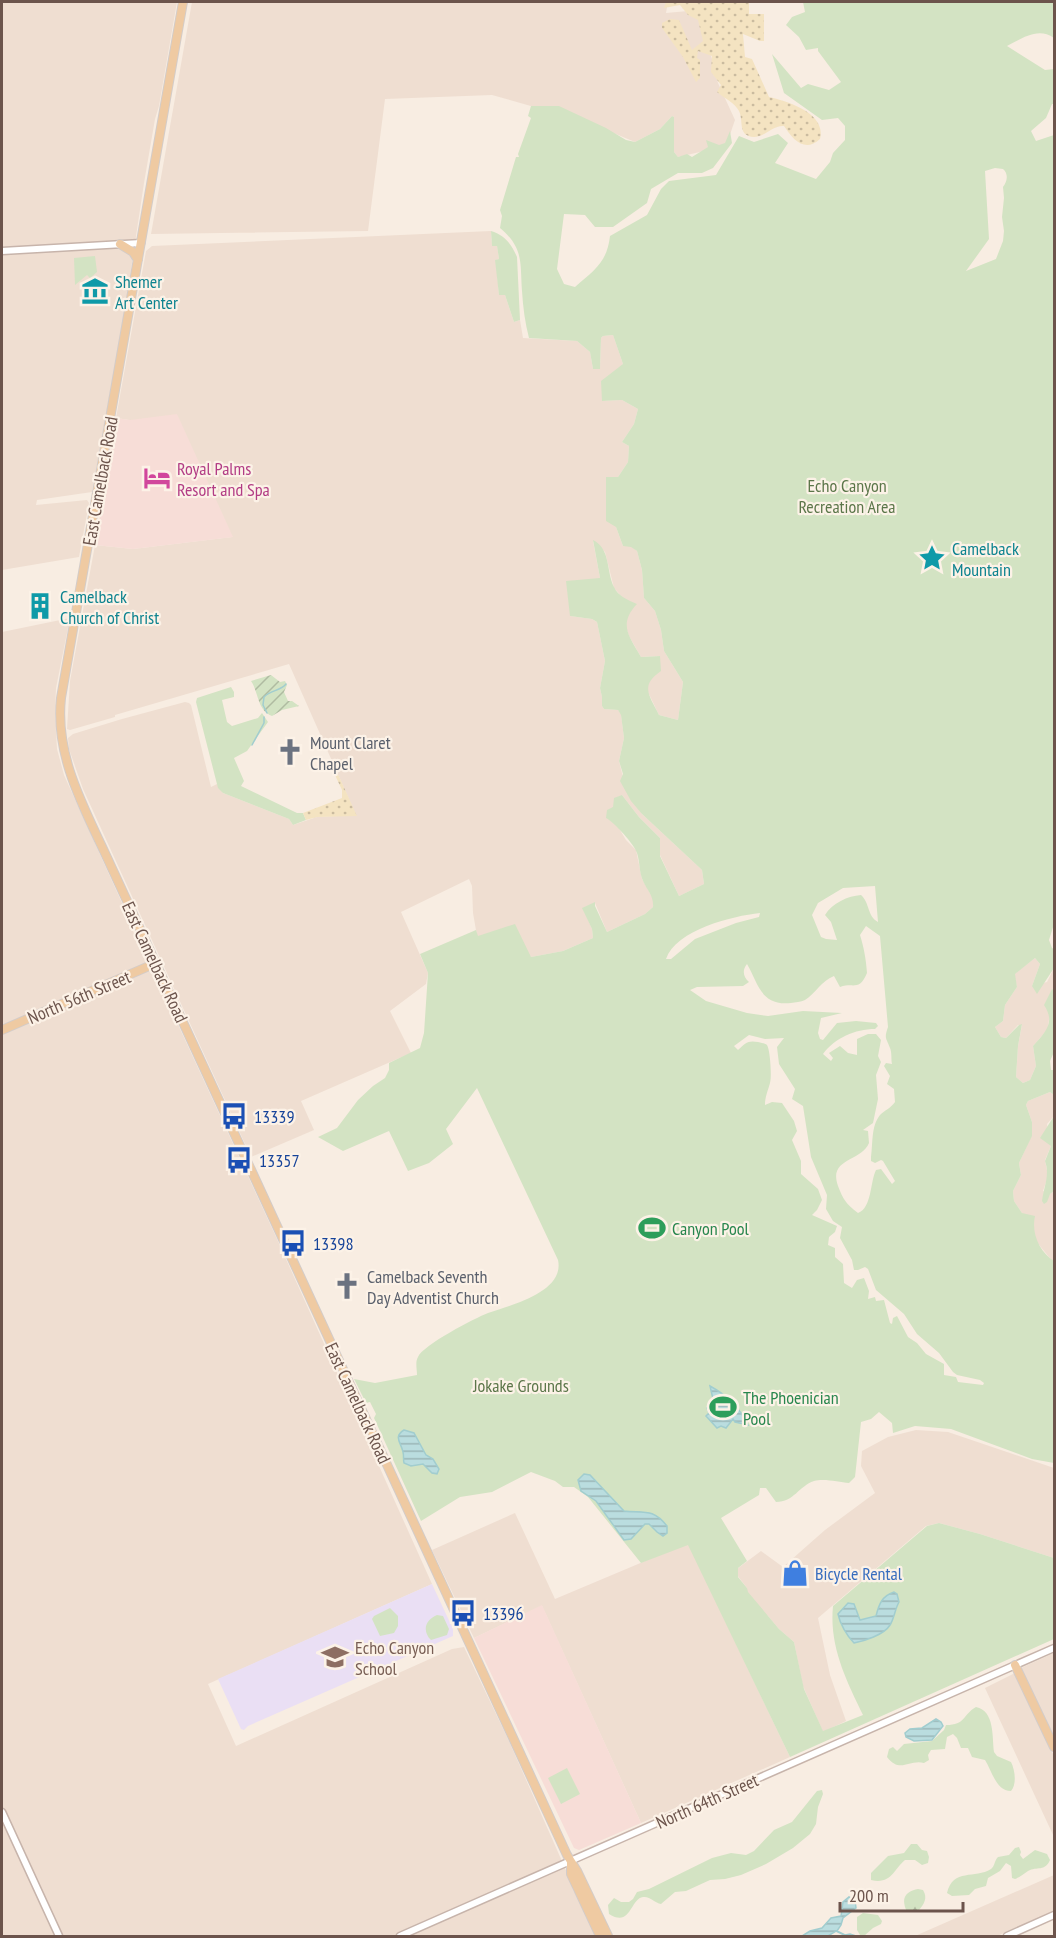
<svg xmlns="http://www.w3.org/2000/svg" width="1056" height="1938" font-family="'PT Sans Narrow',sans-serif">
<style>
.residential{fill:#efded1}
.commercial{fill:#f7ddd7}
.education{fill:#eadff4}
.green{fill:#d3e3c3;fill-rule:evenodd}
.forest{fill:url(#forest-firs)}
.sand{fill:url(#sand-dots)}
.garden{fill:url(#garden-furrows)}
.water{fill:url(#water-rules);stroke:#a1cdcf;stroke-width:1.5}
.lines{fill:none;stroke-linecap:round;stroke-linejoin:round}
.stream{stroke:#a1cdcf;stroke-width:1.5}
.minor-casing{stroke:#c7b4ab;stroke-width:9}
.major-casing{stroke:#d3ccc9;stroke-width:10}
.minor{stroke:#fff;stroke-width:6}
.major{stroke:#efcaa2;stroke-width:8}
.labels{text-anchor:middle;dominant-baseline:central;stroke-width:4.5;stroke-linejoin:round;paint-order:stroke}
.culture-label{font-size:18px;fill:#0d838f;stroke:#fcf2e7;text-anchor:start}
.hotel-label{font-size:18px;fill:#b23c85;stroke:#fcf2e7;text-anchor:start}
.street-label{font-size:18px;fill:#6c544c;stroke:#fcf2e7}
.park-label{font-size:18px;fill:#5b7649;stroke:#fcf2e7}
.worship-label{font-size:18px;fill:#5b616d;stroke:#fcf2e7;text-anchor:start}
.transit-label{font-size:18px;fill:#164399;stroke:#fcf2e7;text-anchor:start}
.leisure-label{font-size:18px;fill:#27864d;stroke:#fcf2e7;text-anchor:start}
.shop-label{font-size:18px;fill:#366cbe;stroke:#fcf2e7;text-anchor:start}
.education-label{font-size:18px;fill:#785e54;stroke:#fcf2e7;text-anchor:start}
</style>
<defs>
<pattern id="forest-firs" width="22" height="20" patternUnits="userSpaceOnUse" patternTransform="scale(1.5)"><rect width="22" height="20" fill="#d3e3c3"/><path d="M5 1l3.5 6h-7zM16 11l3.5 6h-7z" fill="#afbba1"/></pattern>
<pattern id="sand-dots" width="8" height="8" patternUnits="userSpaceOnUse" patternTransform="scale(1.5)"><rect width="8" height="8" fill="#f4e3c1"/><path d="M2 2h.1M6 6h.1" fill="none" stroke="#cabb9f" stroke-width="1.8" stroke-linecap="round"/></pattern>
<pattern id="garden-furrows" width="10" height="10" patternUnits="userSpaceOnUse" patternTransform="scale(1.5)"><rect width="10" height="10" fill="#d3e3c3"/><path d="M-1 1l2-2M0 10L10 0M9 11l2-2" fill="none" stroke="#afbba1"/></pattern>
<pattern id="water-rules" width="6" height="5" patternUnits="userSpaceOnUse" patternTransform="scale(1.5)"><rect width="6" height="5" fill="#badddf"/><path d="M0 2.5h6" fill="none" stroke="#9bb6b7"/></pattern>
</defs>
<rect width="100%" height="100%" fill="#f8ede2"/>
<!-- residential -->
<path class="residential" d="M2,2H177L159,106L155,119L144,183L124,316L93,486L92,492L37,500L36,505L87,500L89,503L79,557L2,570Z
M192,2H668L666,13L688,11L699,19L712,59L718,83L735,120L726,146L678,157L674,152V117L672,116L660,129L635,142L587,122L492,95L385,99L368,231L151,234Z
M491,231L492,245H497L499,259L496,260L499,295H505L514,322L520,320L523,338L577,341L590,352L593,369H600L601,338L603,336L613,335L623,364L602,401L622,400L638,409L634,424L622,442L629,446L628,462L618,477H606L616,527L623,546H631L637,551L642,570L644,598L655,611L661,630L664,651L683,682L678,720L659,715L648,692L647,687L659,656L641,657L629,636L625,624L628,613L621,596L614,588L605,552L593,541L600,578L570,616L592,619L597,622L605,661L600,688L602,697V706L604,709L618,710L621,714L624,738L619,761L623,777L642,814L702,870L704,884L679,896L660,855V838L639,817L622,795L617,825L626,840L636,850L642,879L654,900L653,907L645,914L607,932L595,903L583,908L592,929L593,938L563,951L531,957L477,936L473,913L472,886L469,879L401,912L428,973L426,984L390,1011L411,1053L301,1101L314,1130L251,1157L83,789L69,749L68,738L73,734L122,719L185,702L189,703L191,705L211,787L217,784L223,793L289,819L293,825L317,817L356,815L289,664L115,715V717L70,730L67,729L70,681L95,545L133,549L232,537L129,420L116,418L146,251L152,246Z
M70,618L56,688L55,713L57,749L64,775L122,903L143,956L157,979L277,1239L432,1584L208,1684L236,1746L452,1649L464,1647L508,1739L569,1877L573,1890L597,1936H2V632Z
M1035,958L1040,964L1032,986L1047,982L1054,968V990L1052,989L1048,1029L1033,1046L1036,1066L1030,1080L1023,1083L1016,1077L1018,1046L1022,1025H1018L1006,1038L1001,1037L995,1027L1003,1021L1005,1005L1017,987L1014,974Z
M1050,1092L1054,1095V1116L1047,1124L1051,1146L1045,1160L1048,1176L1043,1191L1050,1194L1054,1191L1053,1262L1040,1246L1035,1239L1033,1224L1022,1213L1014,1201L1013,1191L1021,1175L1019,1163L1032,1135V1122L1026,1105L1028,1101Z
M916,1430L948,1432L1054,1468V1558L980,1534L939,1523L926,1526L818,1618L830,1675L846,1721L823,1732L803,1686L794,1642L779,1629L768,1616L758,1609L747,1594V1588L737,1575V1569L761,1551L783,1567L825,1530L875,1493L861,1466L862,1451L888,1437Z
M515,1513L555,1599L688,1543L790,1757L641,1823L542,1606L474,1638L432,1550Z
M1054,1653V1739L1021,1668Z
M1015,1673L1054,1756V1837L985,1688Z
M1054,1875V1911L997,1936H915Z"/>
<!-- commercial -->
<path class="commercial" d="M177,414L233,537L133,549L95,545L116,418L130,420Z
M542,1605L641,1823L579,1850L574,1848L474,1638Z"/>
<!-- education -->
<path class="education" d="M432,1584L453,1629V1636L248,1726L244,1730L241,1729L218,1679Z"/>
<!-- green -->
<path class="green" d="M803,2H1054V38C1038,27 1023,38 1007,46L1045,70L1054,69V104H1052L1046,118L1031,131L1036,141L1054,135V924L1049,940L1052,948L1054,949V968L1037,994L1032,986L1040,964L1035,958L1015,974L1017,987L1005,1005L1003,1021L995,1027L1001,1037L1006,1038L1019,1025L1022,1024L1018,1046L1016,1077L1023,1083L1030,1080L1036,1066L1033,1046C1045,1032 1056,1023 1044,1005L1052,989L1054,990V1052L1050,1061L1051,1070H1054V1095L1050,1092L1028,1101L1026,1105L1032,1122V1136L1019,1163L1021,1175L1013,1191L1014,1201L1022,1213L1035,1216C1031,1234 1040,1252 1054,1261V1463L1032,1459L951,1429L915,1426L893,1433L892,1423L879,1412L871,1419L861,1422L855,1477L849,1483C839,1482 824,1478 814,1481C799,1486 794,1502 776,1502L766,1488H760L759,1495L721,1518L747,1561L738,1568V1577L747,1588L748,1592L779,1629L794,1642L804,1689L823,1731L863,1715C846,1680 829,1646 833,1606L927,1526L939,1523L980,1534L1054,1558V1639L790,1757L688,1545L641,1563L588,1497L574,1487H563L555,1481L531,1472L492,1492L460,1497L421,1521L374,1418L376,1414L370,1402L366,1403L354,1379L375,1383L417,1375C417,1369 415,1362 418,1357C423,1345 475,1318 488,1313C511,1305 565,1292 558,1260L477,1088L446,1129L453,1144L429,1163L408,1171L389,1131L343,1151L318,1137L337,1128L358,1100L373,1086L385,1078L389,1070V1063L420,1048L424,1033L428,973L420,954L476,930L478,936L515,924L531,957L563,951L593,938L592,929L582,908L595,902V906L607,932L645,914L653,907C654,896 647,890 643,881C639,872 640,862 637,853C634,844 615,823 606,818L607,810L613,807L614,798L622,795L639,817L660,838V856L679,896L704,884L702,870L642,814L631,801L620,781L623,774L619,761L624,738L621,715L618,710L604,709L602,706V697L600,688L605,661L597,622L592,619L570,616L566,581L600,578L593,540C611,549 606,571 614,587C618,596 628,600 637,604C618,624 629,636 641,657L660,656L661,671C639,686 650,696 659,715L678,720L683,682L664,651L661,630L655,611L644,598L642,570L637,551L631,547L623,546L616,527L606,521V477H618L628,462L629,446L622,442L634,424L638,409L622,400L602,401L601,381L623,364L613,335L603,336L601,338L600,369H593L590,352L577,341L529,338C525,323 523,307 522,291C520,263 524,248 500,228L502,216L500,210L516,157H519L518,154L531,118L528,116L531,106H559L606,128L626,140L635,142L660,129L672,116L674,117V152L678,157L687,154L692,157L708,147L706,140L719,145L725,143L730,131L732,143L713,168L702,173H678L651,189L647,203L613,227H595L585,215L564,214L557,269L564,284L575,287C594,270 607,263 610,236L647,215L661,189L669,181L716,175L739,136L754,142L778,134L788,143L775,163L816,179L830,162L833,153L845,140V126L838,118L822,120L784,93L772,54L801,88L808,84L829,90L841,82L818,51V48L806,50L799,37L786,25L792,17L805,12ZM995,168L1003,169C1009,174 1007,182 1003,187L1004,198L1002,217L1004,231L1003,241L996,259L966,271L989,239L985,171ZM875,886L878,922C867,916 870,903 861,895C848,896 832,903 825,915L831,922L837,940L826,939L821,937L812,915L818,903L843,888ZM760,913L759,917L736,923L695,939L671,959H666C676,930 732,916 760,913ZM866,926L880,936L888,1027C884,1039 886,1037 890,1048C892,1052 891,1060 892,1064L886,1063L884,1066L890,1076L887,1084L894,1089L895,1102C891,1108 885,1110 880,1115C871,1126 873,1143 871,1157V1161L875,1163L881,1160L883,1161L895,1181L892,1184L881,1169L876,1170C870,1182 872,1208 858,1213C846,1204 843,1199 838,1186C828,1158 861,1162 869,1143L868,1131L863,1130L873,1123L878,1099L876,1075L881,1062L878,1056L881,1040L876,1034H868L857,1039V1055L848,1053L840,1046L829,1053L833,1058L831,1061L823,1054C835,1038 855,1029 875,1029L878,1026L876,1023L856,1021L837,1023L823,1040L820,1039L818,1033L821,1018L842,1013L803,1011L768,1016L747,1013L706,1001L690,990L697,987L743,986L749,982C743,977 742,970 747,964C759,985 761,1006 791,1003C795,1002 801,1002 805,1000C816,993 821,981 834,976L840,987C854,982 859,992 867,973C866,959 864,948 860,935ZM749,1035L765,1039L784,1038L777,1047L779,1064L795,1089L792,1099L803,1106L811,1157L827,1195L826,1209L833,1221L842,1227L840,1238L852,1260L854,1270H858L865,1267L868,1269L876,1290L904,1314L917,1334L939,1353L953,1372L957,1375L980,1380L984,1383L983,1385L958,1382L956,1377L944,1375V1364L926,1354L917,1343L908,1337L897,1316L893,1318L892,1324L890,1323L884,1300L876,1301L875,1297L868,1299L869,1291L864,1278L857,1280L852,1288L844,1283L843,1264L835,1257V1248L828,1245L829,1237L835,1232L837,1226L812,1215L817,1210L822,1200L818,1189L801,1174V1161L792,1140L797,1131L794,1121L782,1103L772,1102L765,1105C765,1096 768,1091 770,1083C772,1077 770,1049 767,1045C765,1043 761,1043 758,1042C748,1040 745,1043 738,1050L734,1046Z
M491,231C505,235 512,245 517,257L520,320L514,322L505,295H499L495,260L499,259L497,246H492Z
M95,256L97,272L90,278L87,275L75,285L74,258Z
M231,687L234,692V697L222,700L227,722L232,726L258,718L262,713L268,722L247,751L234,758L244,781L241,786L297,813H303L306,820L293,825L289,819L223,793L218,788L196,702L197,698Z
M1054,1116V1191L1050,1194L1047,1202L1044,1204L1042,1201C1044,1186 1050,1175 1045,1161L1051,1146L1040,1138Z
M390,1608L398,1616V1626L394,1633L380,1636L372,1619L374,1616Z
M437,1615L443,1616L449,1629L447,1635L431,1640C422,1631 425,1620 437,1615Z
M976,1707C995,1711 992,1737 994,1752L997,1756L1011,1762C1015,1770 1017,1784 1011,1791C996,1791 992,1771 985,1760L972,1757L968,1748H961L957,1738L953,1734L947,1737L945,1749L931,1750L928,1755L929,1760L924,1763C909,1759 900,1774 887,1757L889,1749L893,1747L897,1751L904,1744L932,1741L944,1730L946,1725C966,1725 962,1715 976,1707Z
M567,1768L580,1794L561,1804L548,1778Z
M822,1790L823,1794L818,1807L816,1824L810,1834L793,1848L766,1864L741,1875L725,1879L710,1880L686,1891L675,1892L661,1904C655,1903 650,1896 643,1897C630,1899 631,1928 609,1914L608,1905L614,1898L621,1902H629L633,1899L637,1892L649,1889L712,1858L731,1853L746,1855L754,1851L774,1830L792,1822L817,1791Z
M911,1844H917L922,1850L927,1851L929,1857L928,1863L922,1865L915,1860H905C894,1869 891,1885 871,1880V1873L888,1856L904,1853Z
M1019,1847L1021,1852L1020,1855L1023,1859L1035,1850L1047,1854L1050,1860C1045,1872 1037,1866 1028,1871C1024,1874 1020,1877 1015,1879L1012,1878L1011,1866L1006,1863L1000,1871L988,1878L986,1886L975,1889L969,1895L952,1896L947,1893C953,1868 975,1879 991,1869C995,1866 994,1861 998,1857L1009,1855L1015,1848Z
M863,1913L878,1915L882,1921L881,1924L873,1928L864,1936L860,1935L857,1930V1917Z"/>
<!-- forest -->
<path class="forest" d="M918,1889L923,1890C928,1898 924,1904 919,1910L907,1912C901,1899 904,1892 918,1889Z"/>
<!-- sand -->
<path class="sand" d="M666,2H749V14H764V41H760L743,34L745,57L752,59L769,97C788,101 827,114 820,139C805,153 793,140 784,126C773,125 765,137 754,137C737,136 744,121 739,111C735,103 724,98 717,92L721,85L711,72L712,56L698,51L697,58L700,60V78L696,82L683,57L662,28V23L670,19L679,20L692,50L703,41L698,20L688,15L680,5L664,8Z
M337,772L357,816L317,817L306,820L303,813L342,798V790L335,775Z"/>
<!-- garden -->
<path class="garden" d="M271,675L280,682L285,681L287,685L284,692L288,701H292L299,706L282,710L272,716C257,710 259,693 251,681Z"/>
<!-- water -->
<path class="water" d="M710,1386C728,1396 739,1407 748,1425L735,1422L733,1419L726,1428L721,1426L717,1428L706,1416L709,1413L707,1408L716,1401L713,1399Z
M404,1430L414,1433L426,1455L433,1459L439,1469L437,1474L432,1473L423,1464L411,1466L404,1463C403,1459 404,1456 403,1452C401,1442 393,1437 404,1430Z
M584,1474L590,1475L624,1511C644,1513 653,1508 667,1526V1533L663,1536L657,1532L649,1524H645L631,1539L624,1540L596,1501L581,1491L578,1480Z
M894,1592L897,1594L899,1602C895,1609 894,1619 890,1625C884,1635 864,1641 854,1643C847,1636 840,1624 838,1614L848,1603L854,1604L860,1620L876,1616C879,1604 882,1596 894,1592Z
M936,1719L941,1722L943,1726L932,1740L914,1741L906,1737L905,1733L910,1729L922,1728Z
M849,1897L855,1900L856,1908L843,1918L841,1925L837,1931L845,1935L850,1934L856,1936H846L836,1931L828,1936H802L810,1931L822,1928L831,1918L841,1916L843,1902Z"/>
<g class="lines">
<!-- stream -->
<path class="stream" d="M267,713L263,705L264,697C270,690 281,691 286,684
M252,745L264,723V717"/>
<defs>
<path id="minor" d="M2,251L141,243
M2,1812L59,1936
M400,1936L1054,1648
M1007,1936L1054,1915"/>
<path id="major" d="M183,2L61,698C55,753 81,802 104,851L567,1855L577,1871L608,1936
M120,244L133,252L138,260
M2,1030L156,963
M1015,1665L1054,1747
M571,1862V1874L600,1936"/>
</defs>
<!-- minor casing -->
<use href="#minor" class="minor-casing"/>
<!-- major casing -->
<use href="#major" class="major-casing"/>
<!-- minor -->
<use href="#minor" class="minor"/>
<!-- major -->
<use href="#major" class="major"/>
</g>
<!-- icons -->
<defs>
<symbol id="museum-bare" viewBox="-9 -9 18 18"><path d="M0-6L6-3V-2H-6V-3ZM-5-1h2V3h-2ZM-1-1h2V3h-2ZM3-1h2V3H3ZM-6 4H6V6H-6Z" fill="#0f9aa8" stroke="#fcf2e7" stroke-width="2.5" paint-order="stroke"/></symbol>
<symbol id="hotel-bare" viewBox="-9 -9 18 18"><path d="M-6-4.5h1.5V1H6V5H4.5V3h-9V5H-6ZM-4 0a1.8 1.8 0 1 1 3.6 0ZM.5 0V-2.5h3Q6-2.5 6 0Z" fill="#d1479c" stroke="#fcf2e7" stroke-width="2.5" paint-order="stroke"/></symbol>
<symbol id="sight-bare" viewBox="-9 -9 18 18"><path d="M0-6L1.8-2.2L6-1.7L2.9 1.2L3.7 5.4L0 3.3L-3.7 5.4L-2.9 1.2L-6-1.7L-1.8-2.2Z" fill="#0f9aa8" stroke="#fcf2e7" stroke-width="2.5" paint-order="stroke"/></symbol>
<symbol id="building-bare" viewBox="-9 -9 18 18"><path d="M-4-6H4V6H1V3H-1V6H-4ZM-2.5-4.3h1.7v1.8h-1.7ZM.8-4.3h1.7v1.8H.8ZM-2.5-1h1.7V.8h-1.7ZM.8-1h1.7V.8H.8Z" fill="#0f9aa8" stroke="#fcf2e7" stroke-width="2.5" paint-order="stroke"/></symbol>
<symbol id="church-bare" viewBox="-9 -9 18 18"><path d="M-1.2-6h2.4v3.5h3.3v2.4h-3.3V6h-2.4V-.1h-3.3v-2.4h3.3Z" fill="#6b7280" stroke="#fcf2e7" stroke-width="2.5" paint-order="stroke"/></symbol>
<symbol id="bus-bare" viewBox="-9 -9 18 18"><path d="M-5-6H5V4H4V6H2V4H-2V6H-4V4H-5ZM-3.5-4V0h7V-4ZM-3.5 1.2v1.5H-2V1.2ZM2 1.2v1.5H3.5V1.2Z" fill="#1a4fb4" stroke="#fcf2e7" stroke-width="2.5" paint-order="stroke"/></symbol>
<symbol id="stadium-bare" viewBox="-9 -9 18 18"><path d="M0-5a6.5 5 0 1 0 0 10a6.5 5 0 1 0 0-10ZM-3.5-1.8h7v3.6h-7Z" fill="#2e9e5b" stroke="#fcf2e7" stroke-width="2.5" paint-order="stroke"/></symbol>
<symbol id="shop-bare" viewBox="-9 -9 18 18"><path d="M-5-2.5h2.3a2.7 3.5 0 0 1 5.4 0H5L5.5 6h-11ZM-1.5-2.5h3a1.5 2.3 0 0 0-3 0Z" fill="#3f7fe0" stroke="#fcf2e7" stroke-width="2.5" paint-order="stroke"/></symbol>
<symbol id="school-bare" viewBox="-9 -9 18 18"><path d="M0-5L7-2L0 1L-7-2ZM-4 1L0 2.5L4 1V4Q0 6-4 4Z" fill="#8d6e63" stroke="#fcf2e7" stroke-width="2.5" paint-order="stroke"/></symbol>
</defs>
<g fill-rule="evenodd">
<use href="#museum-bare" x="76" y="272" width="38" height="38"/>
<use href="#hotel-bare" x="138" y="459" width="38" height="38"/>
<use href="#sight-bare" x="913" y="539" width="38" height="38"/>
<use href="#building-bare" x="21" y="587" width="38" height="38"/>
<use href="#church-bare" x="271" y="733" width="38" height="38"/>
<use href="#bus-bare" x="215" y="1097" width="38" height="38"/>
<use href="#bus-bare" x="220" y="1141" width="38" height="38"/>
<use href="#stadium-bare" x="633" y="1209" width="38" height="38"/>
<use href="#bus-bare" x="274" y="1224" width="38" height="38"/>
<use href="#church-bare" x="328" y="1267" width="38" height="38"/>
<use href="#stadium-bare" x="704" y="1388" width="38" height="38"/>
<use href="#shop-bare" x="776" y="1554" width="38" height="38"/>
<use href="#bus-bare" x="444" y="1594" width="38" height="38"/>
<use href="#school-bare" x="316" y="1638" width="38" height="38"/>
</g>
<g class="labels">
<!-- culture labels -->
<g class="culture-label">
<text x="115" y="281">Shemer<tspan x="115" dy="21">Art Center</tspan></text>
<text x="952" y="548">Camelback<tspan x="952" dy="21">Mountain</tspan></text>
<text x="60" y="596">Camelback<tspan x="60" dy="21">Church of Christ</tspan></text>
</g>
<!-- hotel labels -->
<g class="hotel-label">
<text x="177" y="468">Royal Palms<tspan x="177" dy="21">Resort and Spa</tspan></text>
</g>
<!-- street labels -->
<g class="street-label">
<text transform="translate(100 481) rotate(-80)">East Camelback Road</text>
<text transform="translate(155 962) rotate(65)">East Camelback Road</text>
<text transform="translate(79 997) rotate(-23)">North 56th Street</text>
<text transform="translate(358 1403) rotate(65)">East Camelback Road</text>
<text transform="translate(707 1801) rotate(-24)">North 64th Street</text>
</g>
<!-- park labels -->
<g class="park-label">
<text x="847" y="485">Echo Canyon<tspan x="847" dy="21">Recreation Area</tspan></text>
<text x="521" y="1385">Jokake Grounds</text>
</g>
<!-- worship labels -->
<g class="worship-label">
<text x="310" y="742">Mount Claret<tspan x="310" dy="21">Chapel</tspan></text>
<text x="367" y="1276">Camelback Seventh<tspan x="367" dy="21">Day Adventist Church</tspan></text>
</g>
<!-- transit labels -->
<g class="transit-label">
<text x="254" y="1116">13339</text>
<text x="259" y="1160">13357</text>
<text x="313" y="1243">13398</text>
<text x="483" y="1613">13396</text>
</g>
<!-- leisure labels -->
<g class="leisure-label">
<text x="672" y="1228">Canyon Pool</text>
<text x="743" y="1397">The Phoenician<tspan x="743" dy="21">Pool</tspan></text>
</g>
<!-- shop labels -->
<g class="shop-label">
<text x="815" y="1573">Bicycle Rental</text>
</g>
<!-- education labels -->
<g class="education-label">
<text x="355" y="1647">Echo Canyon<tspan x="355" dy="21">School</tspan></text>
</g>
</g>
<!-- border -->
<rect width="1056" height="1938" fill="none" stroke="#6c544c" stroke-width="6"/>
<!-- scale -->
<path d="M840 1902v9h123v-9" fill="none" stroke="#6c544c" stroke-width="3"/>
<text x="849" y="1902" font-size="18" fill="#6c544c" stroke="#fcf2e7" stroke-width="4.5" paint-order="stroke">200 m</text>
</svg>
